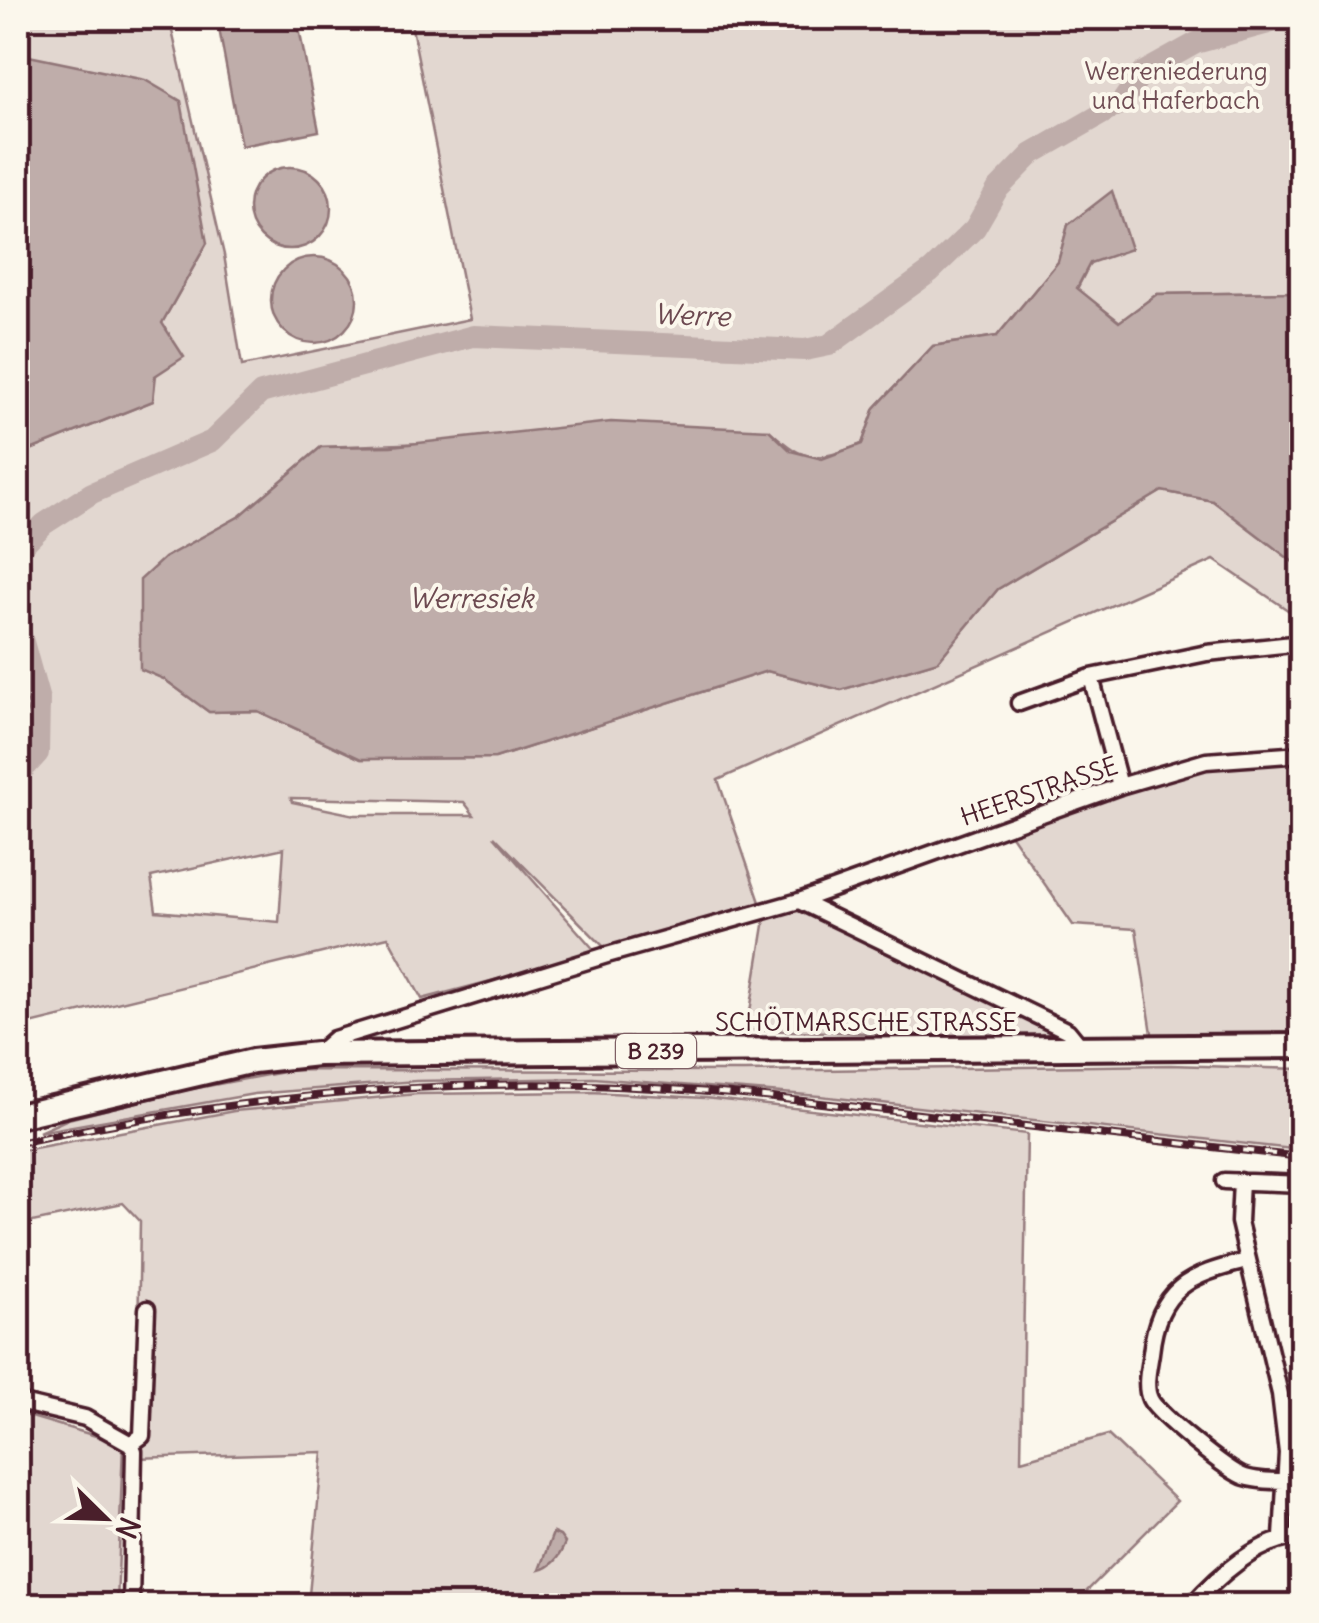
<svg xmlns="http://www.w3.org/2000/svg" width="1319" height="1623" font-family="Delius,sans-serif">
<style>
.green{fill:#e2d7d0;stroke:#967b7e;stroke-width:2.5;fill-rule:evenodd}
.water{fill:#bfadaa;stroke:#907477;stroke-width:2.5}
.lines{fill:none;stroke-linecap:round;stroke-linejoin:round}
.river{stroke:#bfadaa;stroke-width:22}
.minor-casing{stroke:#4a1f2b;stroke-width:21}
.primary-casing{stroke:#4a1f2b;stroke-width:30}
.minor{stroke:#fbf7ec;stroke-width:14}
.primary{stroke:#fbf7ec;stroke-width:22}
.rail-casing{stroke:#4a1f2b;stroke-width:8}
.rail{stroke:#fbf7ec;stroke-width:4;stroke-dasharray:11;stroke-linecap:butt}
.labels{text-anchor:middle;dominant-baseline:central;stroke-width:8;stroke-linejoin:round;paint-order:stroke}
.shield{fill:#fbf7ec;stroke:#7f6065;stroke-width:2.5}
.shield-label{font-size:22px;font-weight:bold;fill:#4a1f2b}
.park-label{font-size:25px;fill:#704d54;stroke:#fbf7ec}
.street-label{font-size:25px;fill:#4a1f2b;stroke:#fbf7ec}
.water-label{font-size:28px;font-style:italic;fill:#6d4a51;stroke:#fbf7ec}
</style>
<rect width="100%" height="100%" fill="#fbf7ec"/>
<filter id="ink" filterUnits="userSpaceOnUse"><feTurbulence type="fractalNoise" baseFrequency=".01" numOctaves="2"/><feDisplacementMap in="SourceGraphic" scale="20" xChannelSelector="R" yChannelSelector="G"/><feConvolveMatrix kernelMatrix="1 2 1 2 8 2 1 2 1" color-interpolation-filters="sRGB"/></filter>
<g filter="url(#ink)">
<!-- green -->
<path class="green" d="M18,18H169L224,255L242,366L470,319L410,18H1301V292L1157,294L1120,322L1077,289L1090,263L1068,225L1058,262L997,336L933,346L875,408L862,444C817,461 807,465 769,430L321,447L240,516L164,558L141,669L164,679L209,712L258,711L361,759L495,758L767,671L841,690L938,661L998,589L1162,491L1213,501L1301,568V619L1214,560L718,780L761,905L607,950L494,836L597,953L422,999L388,937L18,1027V734L29,706L18,683V455L153,401L162,323L207,243L25,55L18,59ZM291,798L464,802L474,815H355L292,802ZM284,848L279,922L156,911L151,877Z
M1301,761V1039L1153,1040L1136,929L1073,925L1008,831L1205,768Z
M800,910L1064,1038L747,1030L766,913Z
M1170,1065L1301,1069V1150L819,1096L593,1078L416,1081L254,1094L39,1132L68,1119L181,1091L294,1070L744,1071Z
M591,1092L705,1098L1027,1134L1021,1460L1108,1435L1177,1501L1073,1605H308L323,1452L136,1458L140,1221L123,1203L18,1225V1151L234,1111L417,1094Z
M18,1413L123,1444L117,1605H18Z"/>
<!-- water -->
<path class="water" d="M217,18H297L319,131L241,146Z
M24,55L145,80L181,101L207,243L162,323L184,357L155,376L153,401L18,455V59Z
M249 208a41 41 0 1 1 82 0a41 41 0 1 1-82 0Z
M1112,191L1131,249L1090,263L1077,288L1119,322L1157,294L1301,292V568L1213,501L1162,491L998,589L938,661L841,690L767,671L495,758L361,759L258,711L209,712L164,679L140,669V580L164,558L240,516L321,447L391,446L611,422L769,430L791,451L822,459L862,444L875,408L933,346L997,336L1058,262L1068,225Z
M271 300a43 43 0 1 1 86 0a43 43 0 1 1-86 0Z
M553,1533L560,1536L565,1543C560,1556 552,1567 539,1570Z"/>
<g class="lines">
<!-- river -->
<path class="river" d="M18,550L44,524L92,493L212,441L261,393L473,336L805,350L829,345L931,271L975,228L997,190L1032,154L1121,103L1142,73L1196,43L1276,21L1302,20
M18,624L39,700L38,753L18,775"/>
<defs>
<path id="minor" d="M1019,703L1091,677
M1120,786L1091,677L1207,653L1302,643
M799,901L1068,1031L1081,1047
M318,1053L334,1039L607,955L799,901L1120,786L1206,761L1302,754
M1224,1181L1302,1184
M1241,1181L1239,1222L1280,1394L1287,1453L1282,1537
M1247,1261C1189,1275 1158,1288 1151,1353C1149,1367 1144,1386 1150,1399C1157,1414 1229,1472 1245,1477C1257,1481 1271,1481 1284,1481
M18,1402L85,1418L131,1444L134,1451L131,1606
M131,1444L142,1436L147,1309
M1191,1606C1218,1576 1260,1537 1302,1537"/>
<path id="primary" d="M18,1116L253,1061L317,1054L1302,1046"/>
</defs>
<!-- minor casing -->
<use href="#minor" class="minor-casing"/>
<!-- primary casing -->
<use href="#primary" class="primary-casing"/>
<!-- minor -->
<use href="#minor" class="minor"/>
<!-- primary -->
<use href="#primary" class="primary"/>
<defs>
<path id="rail" d="M18,1143C205,1103 395,1080 587,1085C695,1088 804,1101 911,1113C1041,1128 1171,1142 1302,1157"/>
</defs>
<!-- rail casing -->
<use href="#rail" class="rail-casing"/>
<!-- rail -->
<use href="#rail" class="rail"/>
</g>
</g>
<g class="labels">
<!-- shield labels -->
<rect class="shield" x="616" y="1034" width="80" height="34" rx="8"/>
<g class="shield-label">
<text x="656" y="1051">B 239</text>
</g>
<!-- park labels -->
<g class="park-label">
<text x="1176" y="71">Werreniederung<tspan x="1176" dy="29">und Haferbach</tspan></text>
</g>
<!-- street labels -->
<g class="street-label">
<text transform="translate(1039 791) rotate(-19)">HEERSTRASSE</text>
<text x="866" y="1022">SCHÖTMARSCHE STRASSE</text>
</g>
<!-- water labels -->
<g class="water-label">
<text transform="translate(692 315) rotate(2)">Werre</text>
<text x="471" y="598">Werresiek</text>
</g>
</g>
<!-- margin -->
<rect width="1319" height="1623" fill="none" stroke="#fbf7ec" stroke-width="60"/>
<rect x="30" y="30" width="1259" height="1563" fill="none" stroke="#4a1f2b" stroke-width="4" filter="url(#ink)"/>
<!-- north arrow -->
<g transform="translate(105 1518) rotate(113)" stroke="#fbf7ec" stroke-width="8" paint-order="stroke">
<path d="M0-8L18 38L0 25L-18 38Z" fill="#4a1f2b"/>
<text y="-15" font-size="28" font-weight="bold" text-anchor="middle" fill="#4a1f2b">N</text>
</g>
</svg>
